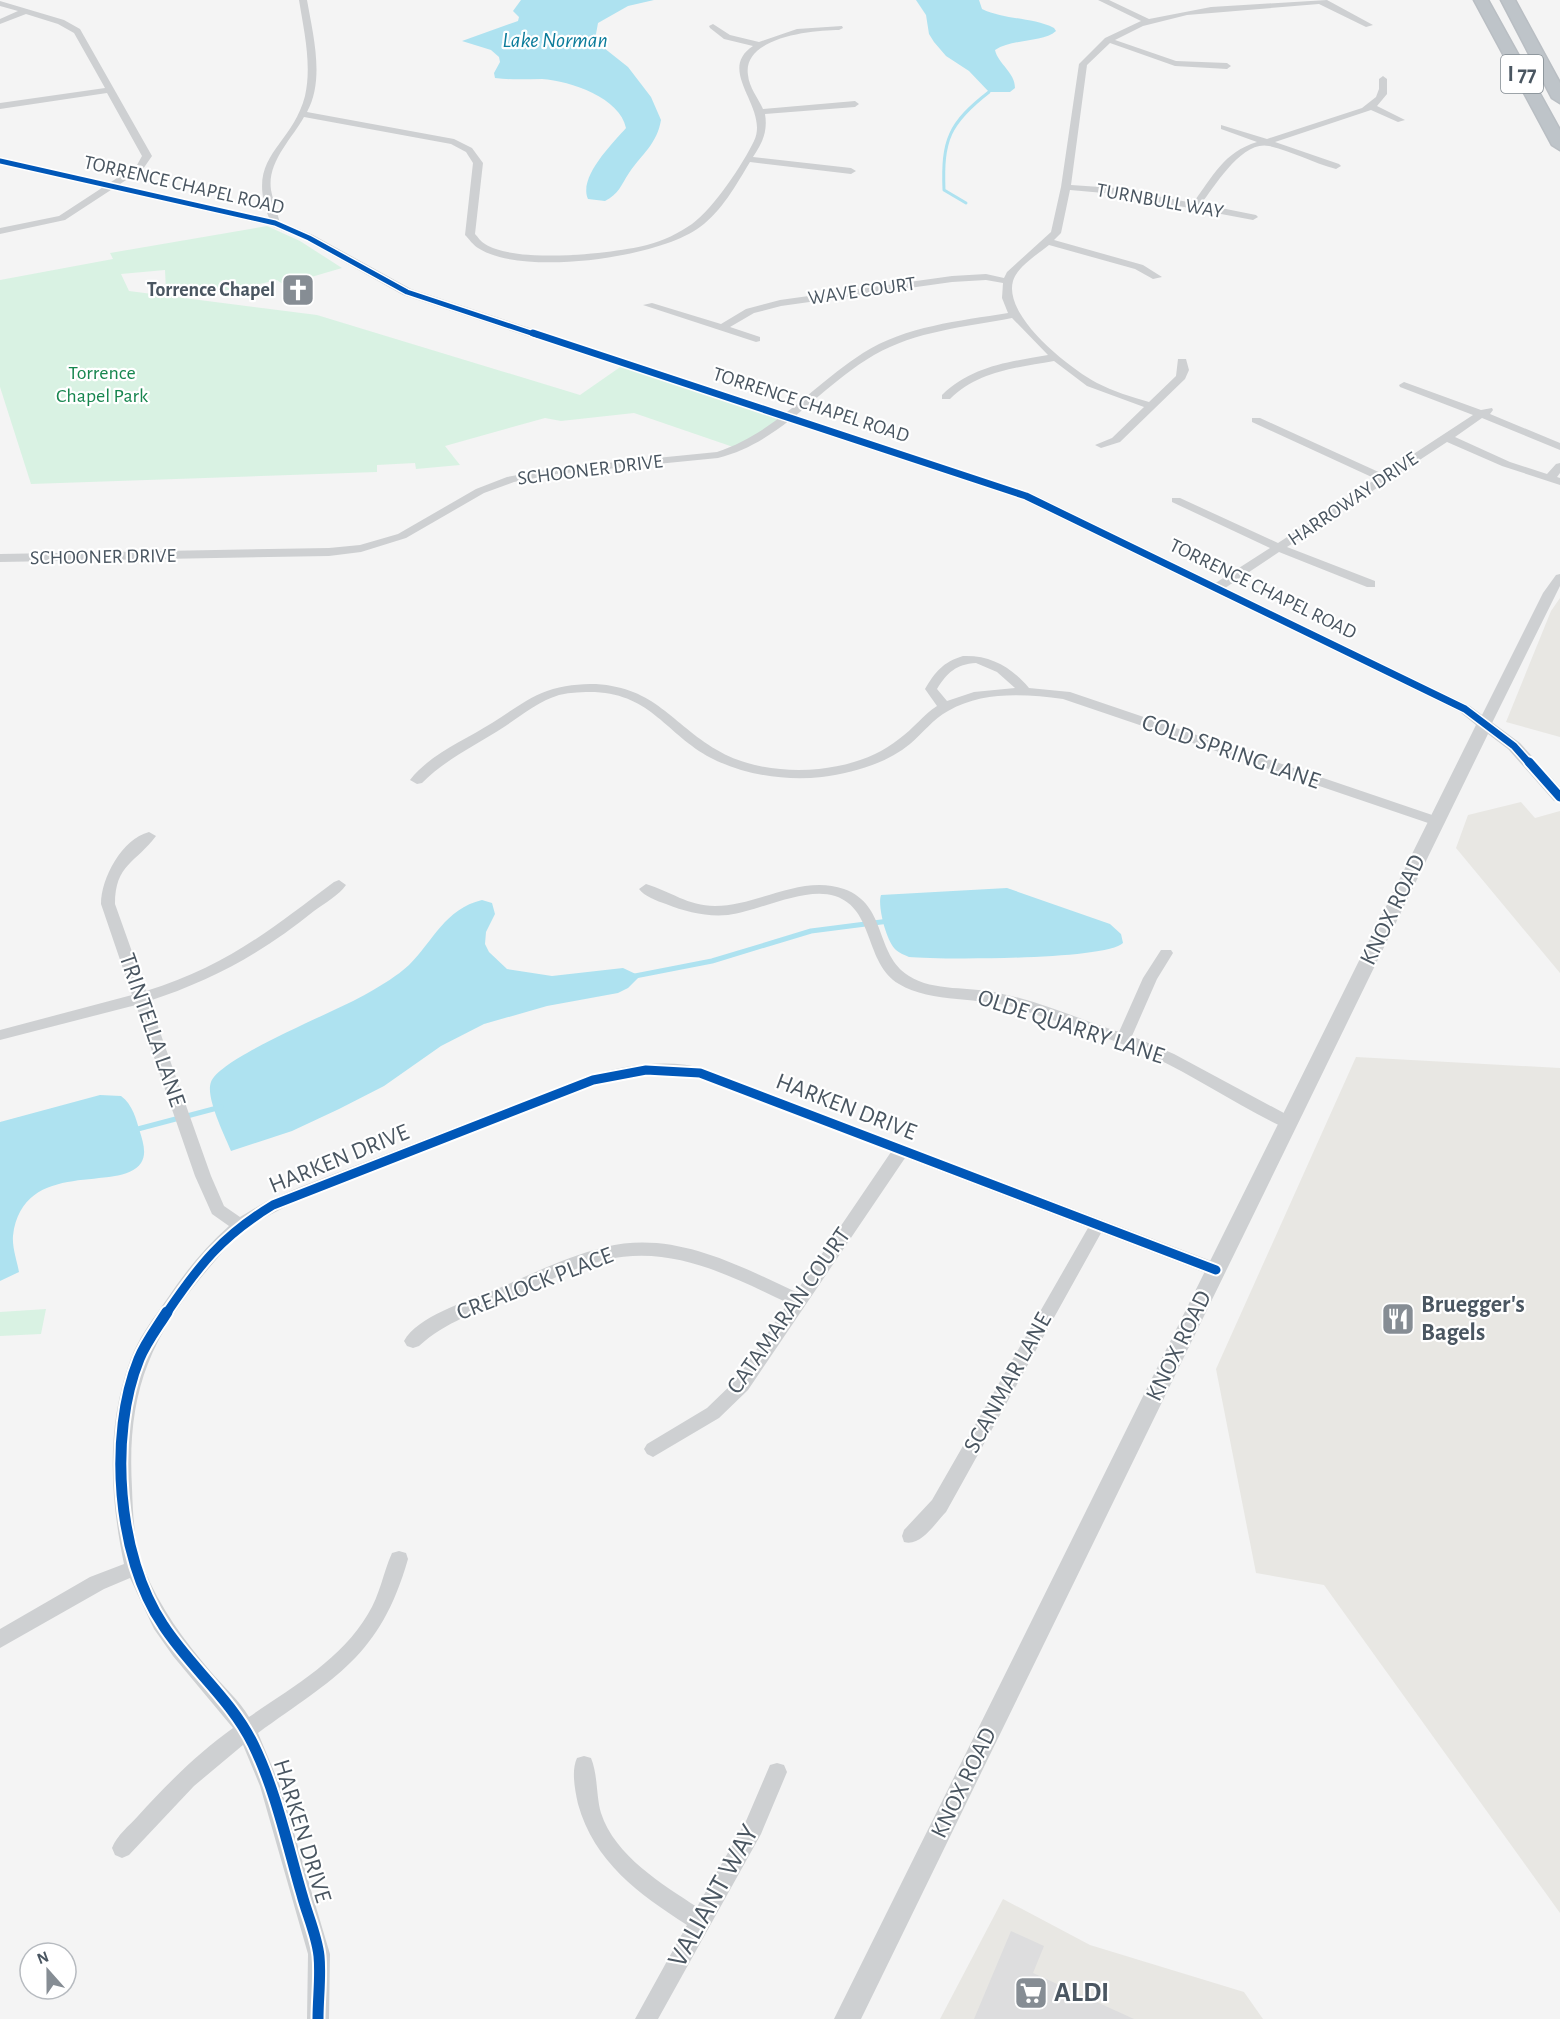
<svg xmlns="http://www.w3.org/2000/svg" width="1560" height="2019" font-family="'Alegreya Sans',sans-serif">
<style>
.commercial{fill:#e8e7e3}
.green{fill:#d9f2e3}
.water{fill:#aee2f0}
.lines{fill:none;stroke-linecap:round;stroke-linejoin:round}
.stream-far1{stroke:#aee2f0;stroke-width:3}
.stream{stroke:#aee2f0;stroke-width:5}
.building{fill:#ddddde}
.motorway-casing{stroke:#b9bec3;stroke-width:3}
.minor{fill:#ced0d2;fill-rule:evenodd}
.tertiary{fill:#ced0d2;fill-rule:evenodd}
.motorway{fill:#bec4c9;fill-rule:evenodd}
.cycleway-far3-casing{stroke:#fff;stroke-width:8}
.cycleway-far2-casing{stroke:#fff;stroke-width:10}
.cycleway-far1-casing{stroke:#fff;stroke-width:13}
.cycleway-casing{stroke:#fff;stroke-width:15}
.cycleway-far3{stroke:#0057b8;stroke-width:5}
.cycleway-far2{stroke:#0057b8;stroke-width:7}
.cycleway-far1{stroke:#0057b8;stroke-width:9}
.cycleway{stroke:#0057b8;stroke-width:11}
.labels{text-anchor:middle;dominant-baseline:central;stroke-width:4.5;stroke-linejoin:round;paint-order:stroke}
.far-street-label{font-size:20px;fill:#4a5661;stroke:#fff}
.far-poi-label{font-size:20px;font-weight:bold;fill:#4a5661;stroke:#fff;text-anchor:end}
.far-park-label{font-size:20px;fill:#17864f;stroke:#fff}
.far-water-label{font-size:22px;font-style:italic;fill:#0c7c9b;stroke:#fff}
.shield{fill:#fff;stroke:#808990;stroke-width:1.5}
.shield-label{font-size:22px;font-weight:bold;fill:#4a5661}
.street-label{font-size:24px;fill:#4a5661;stroke:#fff}
.poi-label{font-size:24px;font-weight:bold;fill:#4a5661;stroke:#fff;text-anchor:start}
.near-street-label{font-size:28px;fill:#4a5661;stroke:#fff}
.near-poi-label{font-size:28px;font-weight:bold;fill:#4a5661;stroke:#fff;text-anchor:start}
</style>
<rect width="100%" height="100%" fill="#f4f4f4"/>
<!-- commercial -->
<path class="commercial" d="M1560,598V737L1506,722L1551,611Z
M1521,802L1535,818L1560,811V973L1456,848L1468,815Z
M1356,1057L1560,1068V1913L1324,1585L1256,1573L1216,1369Z
M1003,1899L1090,1945L1244,1992L1263,2019H940Z"/>
<!-- green -->
<path class="green" d="M267,226L300,241L342,268L284,285L277,280C237,290 207,295 166,291L165,270L121,274L129,291L317,315L580,395L626,363L788,416L739,449L634,413L561,421L545,418L445,446L460,465L416,469L415,463L377,465V472L31,484L0,387V280L113,259L110,253Z
M46,1309L41,1334L0,1336V1312Z"/>
<!-- water -->
<path class="water" d="M521,0H654L628,6L598,23L596,34L599,44L628,67L651,97L661,120C657,144 642,154 629,173C621,185 619,194 605,201L588,199C578,177 613,143 626,128C620,98 571,81 542,79C526,79 511,80 495,78L494,73L500,62L499,57L491,50L462,41L518,21L519,17L513,11Z
M916,0H979L982,9C1005,20 1032,17 1054,28L1056,31C1043,43 1013,38 995,50C998,64 1015,72 1015,88L1010,92H989L969,71L946,56L934,42L929,34L926,15Z
M1007,888L1110,924L1121,934L1123,943C1107,960 939,960 909,957C905,955 899,953 896,950C887,943 877,906 881,895Z
M482,900L492,903L495,914L486,932L485,944L489,952L507,969L552,976L623,968L640,976L628,988L618,993L547,1006L484,1024L441,1046L384,1086L339,1109L292,1131L231,1151C225,1136 205,1097 211,1082C220,1057 340,1010 368,993C382,985 397,976 409,965C434,940 445,909 482,900Z
M100,1095L121,1096C133,1105 136,1119 140,1132C143,1142 147,1154 141,1163C120,1194 23,1156 13,1236C12,1247 17,1261 19,1272L0,1281V1122Z"/>
<g class="lines">
<!-- stream-far1 -->
<path class="stream-far1" d="M966,203L944,190C942,140 949,123 989,92"/>
<!-- stream -->
<path class="stream" d="M635,976L712,961L811,931L889,921
M134,1130L221,1107"/>
</g>
<!-- building -->
<path class="building" d="M1011,1931L1044,1946L1033,1973L1134,2019H974Z"/>
<g class="lines">
<defs>
<path id="motorway" d="M1474,0H1488L1560,130V150L1552,145Z
M1501,0H1515L1560,83V103L1552,98Z"/>
</defs>
<!-- motorway casing -->
<use href="#motorway" class="motorway-casing"/>
<!-- minor -->
<path class="minor" d="M299,0H307C313,35 325,79 307,112L454,139L472,148L483,163L475,234C478,237 481,242 485,244C516,264 611,254 647,245C663,241 679,233 692,224C713,209 743,164 754,141C770,108 715,71 753,46L724,39L710,28L709,26L713,24L730,35L759,42L797,29L842,26L843,28L839,30C813,30 742,37 748,75C749,87 758,98 763,109L855,101L859,104L855,107L765,114C768,132 762,143 753,157L851,168L856,171L851,174L750,162C736,185 722,211 700,227C659,258 522,277 478,248C473,245 469,239 465,235L473,163L466,152L451,144L304,117C291,140 267,162 271,190C273,201 277,212 280,223L272,225C241,156 291,150 305,96C312,65 304,31 299,0Z
M1098,0H1109L1149,19L1211,7L1327,0L1373,25L1366,27L1319,4L1187,15L1143,26L1115,40L1176,61L1227,63L1231,66L1227,69L1175,66L1110,43L1087,65L1071,185L1115,188L1193,203C1213,176 1224,152 1257,142L1221,129V125L1267,139L1362,108L1376,97L1379,89V79L1383,76L1387,79V94L1377,106L1405,120L1398,122L1371,110L1275,142L1339,164L1341,166L1336,169C1313,163 1292,151 1269,146C1242,140 1215,186 1201,204L1256,215L1258,217L1253,220L1115,194L1070,190L1061,233L1054,240L1143,265L1162,277L1153,279L1135,269L1049,245C1038,254 1017,267 1013,281C1003,316 1069,368 1097,383C1113,391 1131,397 1149,402L1176,376L1178,359H1186L1189,370L1185,379L1120,442L1101,448L1095,445L1112,438L1144,407L1087,386L1054,361C1015,368 979,371 950,399H942V395C972,366 1009,362 1048,355L1012,318C965,327 916,331 874,355C819,387 782,442 718,458L556,474L514,482L484,493L406,538L361,552L329,556L0,562V554L329,548L360,545L398,534L476,489L507,477L556,468L717,452C775,433 813,385 863,353C906,326 959,321 1008,313L1002,298L1003,283L986,280L952,282L781,306L754,313L730,327L760,337V341L756,342L643,305L652,303L721,324L746,309L780,300L952,276L986,274L1004,278L1007,272L1051,232L1061,187L1079,64L1105,38L1141,21Z
M0,1L64,20L80,29L152,156L143,169L65,220L0,234V228L59,216L137,165L142,156L107,93L0,109V103L105,88L74,33L58,24L26,14L0,24V19L18,11L0,6Z
M1404,382L1481,410L1492,408L1493,410L1490,414L1560,443V450L1482,418L1455,437L1510,462L1547,474L1556,464L1560,463V473L1557,477L1560,478V485L1502,466L1447,442L1287,547L1375,581V587H1367L1279,552L1222,590H1214V584L1270,548L1172,502V498H1180L1278,543L1376,479L1252,422V418H1260L1383,474L1473,415L1400,387L1399,385Z
M1560,574V586L1492,723L1485,727L1480,726L1478,723L1543,593L1556,575Z
M963,656C991,655 1011,667 1029,688L1070,692L1441,818L1443,821L1441,824H1431L1063,699C1024,694 983,691 948,711C933,719 923,733 910,744C886,764 852,773 822,777C785,781 744,775 711,758C666,734 652,695 595,692C583,692 571,692 559,695C539,701 522,715 504,727C476,745 446,759 422,783L417,784L410,780C430,754 465,740 492,723C510,712 527,698 547,691C563,685 580,684 596,684C656,688 671,723 717,750C747,768 785,772 819,769C847,766 877,757 899,739C913,729 923,715 937,706L925,689C935,672 943,662 963,656ZM976,663L997,672L1015,688L974,692L947,701L937,689C947,673 956,664 976,663Z
M149,832L156,836C136,863 115,864 115,904L146,991C225,967 270,930 334,882L339,880L346,885C339,895 325,903 314,911C264,952 211,981 149,1001L211,1176L224,1206L240,1217L267,1201L300,1187L588,1076C624,1065 669,1058 705,1069L1222,1265L1224,1270L1222,1275L1216,1277L1101,1233L946,1512C935,1523 921,1547 904,1542L902,1536L904,1530L932,1500L1088,1228L905,1158L748,1390L719,1418L653,1457L647,1454L644,1449L647,1444L707,1408L736,1380L788,1303C730,1276 672,1244 605,1260C574,1267 545,1283 516,1295C482,1310 447,1321 419,1346L413,1348L407,1346L404,1341C417,1317 466,1301 490,1292C528,1276 565,1257 605,1247C673,1230 736,1264 796,1292L891,1152L698,1078L646,1076L596,1085L312,1195C289,1205 267,1215 247,1229C230,1241 217,1259 203,1275C146,1344 127,1399 132,1488C133,1515 134,1544 144,1569C160,1608 184,1640 211,1672C223,1686 239,1700 249,1717C291,1688 341,1660 368,1614C380,1595 383,1573 392,1553L399,1551L406,1553L408,1559C380,1657 335,1677 258,1733L280,1786L330,1954L329,2019H307L308,1954L260,1786L243,1745L194,1786L129,1855L122,1858L115,1855L112,1848C117,1835 129,1826 138,1816C167,1784 198,1753 233,1728L173,1656L154,1629L130,1578L104,1589L0,1648V1629L90,1577L124,1564C110,1497 106,1426 130,1361C138,1338 153,1319 167,1299C185,1272 205,1247 229,1226L212,1214L195,1176L136,1005L0,1040V1030L132,995L101,904C101,878 122,839 149,832Z
M646,884C670,891 688,906 715,906C758,906 801,874 844,889C888,905 874,954 909,976C934,992 970,986 998,993C1039,1001 1079,1019 1119,1032L1143,978L1161,950H1171L1173,953L1157,979L1132,1036L1174,1054L1295,1119L1297,1123L1295,1127H1283C1238,1106 1197,1077 1151,1056C1109,1037 1063,1024 1019,1009C982,996 932,1004 899,984C864,963 875,909 835,896C805,886 760,911 728,915C706,917 686,912 666,904C657,901 644,896 639,889Z
M584,1756L591,1758C598,1775 596,1796 601,1813C615,1856 662,1884 697,1907L746,1821L770,1765L777,1763L784,1765L787,1772L761,1834L658,2019H635L687,1925C639,1894 594,1862 578,1804C575,1790 571,1771 577,1758Z"/>
<!-- tertiary -->
<path class="tertiary" d="M0,158L279,221L313,235L411,289L1031,493L1470,706L1520,743L1560,787V802L1554,801L1508,749L1488,734L861,2019H834L1476,725L1460,712L1021,499L403,295L305,240L271,226L0,164Z"/>
<!-- motorway -->
<use href="#motorway" class="motorway"/>
<defs>
<path id="cycleway-far3" d="M0,161L275,223L309,238L407,292L537,335"/>
<path id="cycleway-far2" d="M533,333L1026,496L1465,709L1514,746L1530,764"/>
<path id="cycleway-far1" d="M1529,762L1560,797
M166,1314C199,1265 222,1236 273,1205L593,1080L646,1070L700,1073L1216,1270"/>
<path id="cycleway" d="M167,1312C157,1328 146,1342 139,1359C108,1435 117,1557 163,1625C190,1667 231,1699 253,1744C276,1791 287,1844 302,1895C307,1914 317,1936 319,1956C321,1976 318,1998 318,2019"/>
</defs>
<!-- cycleway-far3 casing -->
<use href="#cycleway-far3" class="cycleway-far3-casing"/>
<!-- cycleway-far2 casing -->
<use href="#cycleway-far2" class="cycleway-far2-casing"/>
<!-- cycleway-far1 casing -->
<use href="#cycleway-far1" class="cycleway-far1-casing"/>
<!-- cycleway casing -->
<use href="#cycleway" class="cycleway-casing"/>
<!-- cycleway-far3 -->
<use href="#cycleway-far3" class="cycleway-far3"/>
<!-- cycleway-far2 -->
<use href="#cycleway-far2" class="cycleway-far2"/>
<!-- cycleway-far1 -->
<use href="#cycleway-far1" class="cycleway-far1"/>
<!-- cycleway -->
<use href="#cycleway" class="cycleway"/>
</g>
<!-- icons -->
<defs>
<symbol id="church-square" viewBox="-11 -11 22 22"><rect x="-9" y="-9" width="18" height="18" rx="4" fill="#868d94" stroke="#fff"/><path d="M-1.2-6h2.4v3.5h3.3v2.4h-3.3V6h-2.4V-.1h-3.3v-2.4h3.3Z" fill="#fff"/></symbol>
<symbol id="restaurant-square" viewBox="-11 -11 22 22"><rect x="-9" y="-9" width="18" height="18" rx="4" fill="#868d94" stroke="#fff"/><path d="M-5-6h1v4h1v-4h1v4h1v-4h1v5L-1.5 .5V6h-2V.5L-5-1ZM5-6V6H3V1.5H1.5Q1.5-4 5-6Z" fill="#fff"/></symbol>
<symbol id="supermarket-square" viewBox="-11 -11 22 22"><rect x="-9" y="-9" width="18" height="18" rx="4" fill="#868d94" stroke="#fff"/><path d="M-6-5.5h2.5l.6 2H6L4.5 2H-2.5L-4.4-4H-6ZM-1.5 3.2a1.3 1.3 0 1 0 .1 0ZM3 3.2a1.3 1.3 0 1 0 .1 0Z" fill="#fff"/></symbol>
</defs>
<g fill-rule="evenodd">
<use href="#church-square" x="279" y="271" width="38" height="38"/>
<use href="#restaurant-square" x="1379" y="1300" width="38" height="38"/>
<use href="#supermarket-square" x="1012" y="1974" width="38" height="38"/>
</g>
<g class="labels">
<!-- far-street labels -->
<g class="far-street-label">
<text transform="translate(184 185) rotate(13)">TORRENCE CHAPEL ROAD</text>
<text transform="translate(1160 201) rotate(10)">TURNBULL WAY</text>
<text transform="translate(862 291) rotate(-8)">WAVE COURT</text>
<text transform="translate(811 405) rotate(18)">TORRENCE CHAPEL ROAD</text>
<text transform="translate(590 470) rotate(-7)">SCHOONER DRIVE</text>
<text transform="translate(1353 499) rotate(-34)">HARROWAY DRIVE</text>
<text transform="translate(103 557) rotate(-1)">SCHOONER DRIVE</text>
<text transform="translate(1263 589) rotate(26)">TORRENCE CHAPEL ROAD</text>
</g>
<!-- far-poi labels -->
<g class="far-poi-label">
<text x="275" y="290">Torrence Chapel</text>
</g>
<!-- far-park labels -->
<g class="far-park-label">
<text x="102" y="373">Torrence<tspan x="102" dy="23">Chapel Park</tspan></text>
</g>
<!-- far-water labels -->
<g class="far-water-label">
<text x="555" y="40">Lake Norman</text>
</g>
<!-- shield labels -->
<rect class="shield" x="1501" y="55" width="42" height="38" rx="4.5"/>
<g class="shield-label">
<text x="1522" y="74">I 77</text>
</g>
<!-- street labels -->
<g class="street-label">
<text transform="translate(1231 752) rotate(19)">COLD SPRING LANE</text>
<text transform="translate(1393 910) rotate(-64)">KNOX ROAD</text>
<text transform="translate(1071 1027) rotate(18)">OLDE QUARRY LANE</text>
<text transform="translate(152 1030) rotate(71)">TRINTELLA LANE</text>
<text transform="translate(846 1107) rotate(21)">HARKEN DRIVE</text>
<text transform="translate(339 1159) rotate(-22)">HARKEN DRIVE</text>
<text transform="translate(535 1284) rotate(-21)">CREALOCK PLACE</text>
<text transform="translate(789 1311) rotate(-55)">CATAMARAN COURT</text>
<text transform="translate(1179 1346) rotate(-64)">KNOX ROAD</text>
<text transform="translate(1008 1383) rotate(-61)">SCANMAR LANE</text>
<text transform="translate(964 1783) rotate(-64)">KNOX ROAD</text>
<text transform="translate(302 1831) rotate(73)">HARKEN DRIVE</text>
</g>
<!-- poi labels -->
<g class="poi-label">
<text x="1421" y="1305">Bruegger's<tspan x="1421" dy="28">Bagels</tspan></text>
</g>
<!-- near-street labels -->
<g class="near-street-label">
<text transform="translate(714 1896) rotate(-61)">VALIANT WAY</text>
</g>
<!-- near-poi labels -->
<g class="near-poi-label">
<text x="1054" y="1993">ALDI</text>
</g>
</g>
<!-- north arrow -->
<g transform="translate(48 1971) rotate(339)"><circle r="28" fill="#ffffff" stroke="#b7bbc0" stroke-width="1.5"/>
<path d="M0-4.5L10 22L0 15L-10 22Z" fill="#868d94"/>
<text y="-9" font-size="16" font-weight="bold" text-anchor="middle" fill="#4a5661">N</text>
</g>
</svg>
